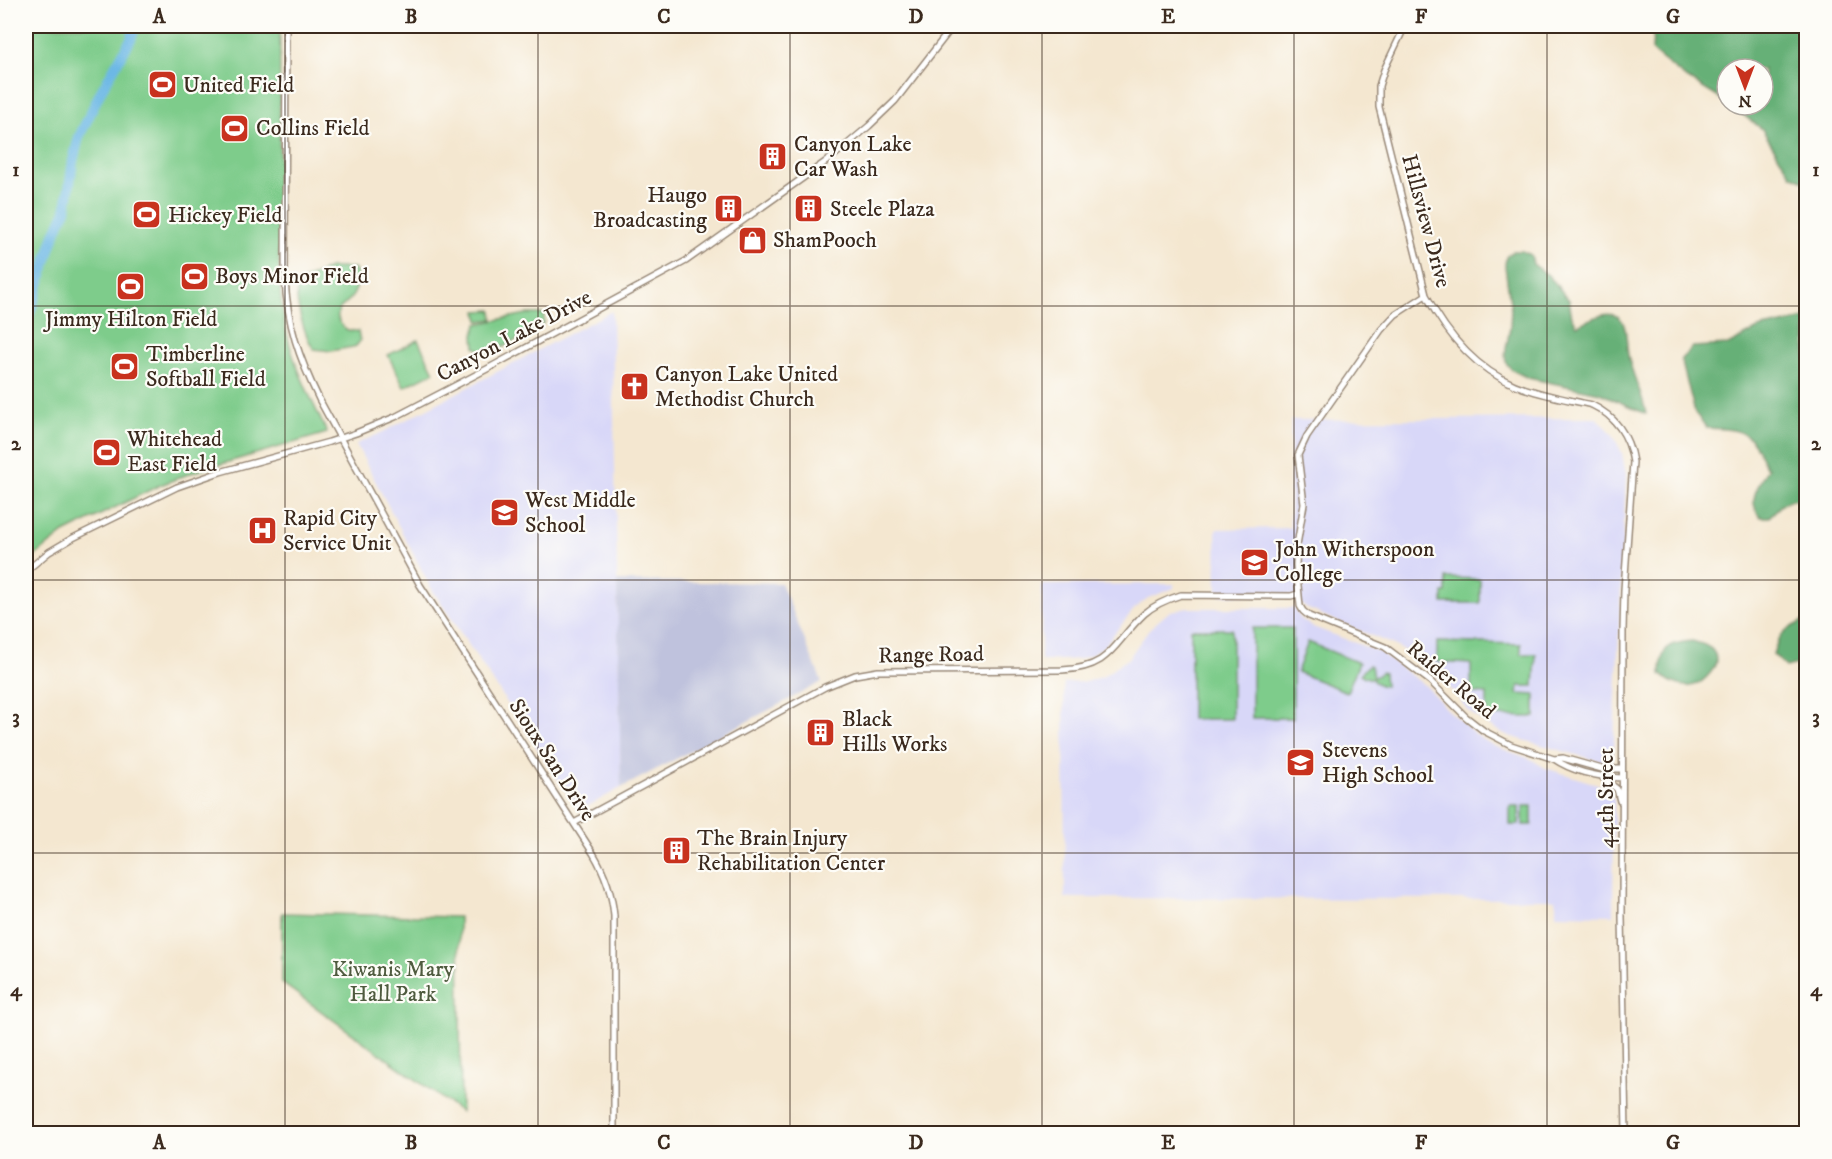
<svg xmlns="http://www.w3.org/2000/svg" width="1832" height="1159" font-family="'IM FELL DW Pica',serif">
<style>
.built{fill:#d8d7f8}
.industrial{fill:#bfc2dd}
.green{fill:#7ecc8b;stroke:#5c7b54;stroke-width:1.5}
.forest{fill:#66b077;stroke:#506d4a;stroke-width:1.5}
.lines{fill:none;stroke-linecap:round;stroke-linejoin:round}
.river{stroke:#6cb8e5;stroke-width:10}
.minor-casing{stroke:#988877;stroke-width:8}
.minor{stroke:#fff;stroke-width:5}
.grid{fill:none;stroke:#3b2a1e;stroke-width:1.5;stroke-opacity:0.55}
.labels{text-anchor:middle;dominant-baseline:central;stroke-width:4.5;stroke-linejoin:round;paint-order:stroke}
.poi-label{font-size:22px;fill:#3b2a1e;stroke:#fdfcf7;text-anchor:start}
.street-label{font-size:22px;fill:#3b2a1e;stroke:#fdfcf7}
.park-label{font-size:22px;fill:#4f5b3f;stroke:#fdfcf7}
.neatline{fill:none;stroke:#3b2a1e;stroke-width:2}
.grid-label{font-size:20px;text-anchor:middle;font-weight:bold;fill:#3b2a1e}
</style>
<rect width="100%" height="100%" fill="#fdfcf7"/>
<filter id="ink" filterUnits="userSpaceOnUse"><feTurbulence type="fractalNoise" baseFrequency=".0167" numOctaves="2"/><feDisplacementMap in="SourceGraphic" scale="12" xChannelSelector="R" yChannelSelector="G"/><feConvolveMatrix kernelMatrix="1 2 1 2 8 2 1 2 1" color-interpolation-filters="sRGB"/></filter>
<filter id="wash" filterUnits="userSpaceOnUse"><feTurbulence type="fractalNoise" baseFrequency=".008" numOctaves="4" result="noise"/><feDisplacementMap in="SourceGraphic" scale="24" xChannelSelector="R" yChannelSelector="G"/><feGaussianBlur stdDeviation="1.35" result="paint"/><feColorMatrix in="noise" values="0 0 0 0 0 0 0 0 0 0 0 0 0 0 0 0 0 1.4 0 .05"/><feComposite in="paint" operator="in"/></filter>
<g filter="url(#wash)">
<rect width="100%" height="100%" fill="#f4e7d0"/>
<!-- built -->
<path class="built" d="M612,311L621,788L579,811L431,588L356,444L381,433Z
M1597,418L1612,433L1622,453L1626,475L1613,762L1599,761L1509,736L1487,725L1467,710L1456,694L1438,677L1408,653L1396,646L1306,608L1291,596L1217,595L1216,529L1290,528L1291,420Z
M1174,584V588L1148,598L1136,607L1104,646L1091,655L1080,659L1041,661L1042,585Z
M1188,608H1294L1301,619L1313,627L1379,652L1397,665L1427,687L1447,709L1473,733L1494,746L1531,759L1545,768L1603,786L1614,799L1613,915L1556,914V899L1065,898L1064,683L1084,682L1102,677L1129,658L1149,629L1170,611Z"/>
<!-- industrial -->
<path class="industrial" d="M617,581L781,583L822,682L621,788Z"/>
<!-- green -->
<path class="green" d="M26,26H280L279,272C280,298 283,322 290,346C299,377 314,404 327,433L191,473L158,486L64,533L26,563Z
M330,268H354C362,279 356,295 346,303C345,305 340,307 339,310C335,317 341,328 348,330C351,331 355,331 358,331L360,341L356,346L353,347L331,351L314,349C306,341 290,290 300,282C301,281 327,269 330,268Z
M492,310L493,319L479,321L477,311Z
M526,314H544V323L532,332L488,355L475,347L474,335L477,324Z
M418,340L434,372L404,387L388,355Z
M1446,578L1480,579V603H1443V593H1446Z
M1252,628H1293V718H1252Z
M1191,629H1232V719H1191Z
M1308,642L1359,663L1347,692L1297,672Z
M1437,642L1521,644V654H1536L1534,686H1519L1518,694L1535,695V717L1487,716V694L1471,693V664L1437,662Z
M1369,665L1371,666L1373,678L1382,672L1384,673L1385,686L1380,685L1373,681L1372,679L1365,677L1360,674Z
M1510,806H1519V825H1510Z
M1523,806H1532V825H1523Z
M282,913L459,917L461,1112L282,983Z"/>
<!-- forest -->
<path class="forest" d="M1655,26H1806V182L1791,175L1762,129L1730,105H1763V69H1727V103L1683,76L1652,51L1653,32Z
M1513,251H1522L1531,255L1533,264L1549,276L1569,300L1572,317L1577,325C1588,321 1605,310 1617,316C1628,321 1626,345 1628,355C1632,376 1643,394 1646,414L1600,393L1528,378L1512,370L1506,363L1505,354L1510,328L1511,310L1505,266L1506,257Z
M1806,319V509L1804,502C1788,494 1780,507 1769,517H1761C1745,500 1760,485 1768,467H1766C1750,430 1745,430 1707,428L1695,413L1681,359L1693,347L1728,345L1758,329Z
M1806,620V662L1786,667L1773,654C1780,632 1785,629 1806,620Z
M1692,641C1699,643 1709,645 1713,651C1723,664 1704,684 1691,686C1681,688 1667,681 1661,674C1661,648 1667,643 1692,641Z"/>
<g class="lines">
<!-- river -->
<path class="river" d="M26,320L29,316L55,234L66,210L73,161L79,137L101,91L131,39L136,26"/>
</g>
</g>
<g filter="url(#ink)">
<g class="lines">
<defs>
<path id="minor" d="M286,26L285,278C287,324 299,358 319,399L420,585L593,853C605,873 612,893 614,916V1134
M1405,26L1384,70L1379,86V107L1426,295C1446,333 1474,368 1515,385C1540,395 1566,399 1592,405C1615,416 1629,436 1633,462L1624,590L1623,631L1622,916L1626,1134
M1426,295L1395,315L1381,330L1307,436L1298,455L1304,504L1297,545L1296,565L1300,606L1303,611L1309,616L1385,647L1430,681L1466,717L1484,731L1511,745L1554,759C1573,772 1600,777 1622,778
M26,571L49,552L73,538L177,487L220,472L329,442L356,433L395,417L487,369L686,261L831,158L869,126L895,101L953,26
M1554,759L1563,758L1602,769H1622
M1603,778L1617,789L1620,801
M574,823L825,687L855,675L878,671L1062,670C1112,668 1113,643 1144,614C1154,605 1168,599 1181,595L1291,596L1298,594"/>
</defs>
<!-- minor casing -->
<use href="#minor" class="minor-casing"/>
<!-- minor -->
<use href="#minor" class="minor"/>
</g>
</g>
<!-- grid -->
<path class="grid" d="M285,26V1134M538,26V1134M790,26V1134M1042,26V1134M1294,26V1134M1547,26V1134M26,306H1806M26,580H1806M26,853H1806"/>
<!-- icons -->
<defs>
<symbol id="stadium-square" viewBox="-11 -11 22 22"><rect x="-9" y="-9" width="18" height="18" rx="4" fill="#c8321e" stroke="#fdfcf7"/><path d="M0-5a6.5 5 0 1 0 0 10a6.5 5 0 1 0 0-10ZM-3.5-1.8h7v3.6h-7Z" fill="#fff"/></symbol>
<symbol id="building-square" viewBox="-11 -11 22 22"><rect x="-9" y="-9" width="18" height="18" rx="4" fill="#c8321e" stroke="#fdfcf7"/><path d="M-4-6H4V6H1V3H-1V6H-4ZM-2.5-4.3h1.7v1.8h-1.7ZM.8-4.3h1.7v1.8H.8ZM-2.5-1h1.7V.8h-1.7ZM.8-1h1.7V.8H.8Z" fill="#fff"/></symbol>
<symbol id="shop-square" viewBox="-11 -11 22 22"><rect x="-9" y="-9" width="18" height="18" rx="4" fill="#c8321e" stroke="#fdfcf7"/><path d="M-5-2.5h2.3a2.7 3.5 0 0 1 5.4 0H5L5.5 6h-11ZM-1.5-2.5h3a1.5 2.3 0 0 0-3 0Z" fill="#fff"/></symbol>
<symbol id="church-square" viewBox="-11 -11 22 22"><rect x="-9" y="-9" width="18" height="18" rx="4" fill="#c8321e" stroke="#fdfcf7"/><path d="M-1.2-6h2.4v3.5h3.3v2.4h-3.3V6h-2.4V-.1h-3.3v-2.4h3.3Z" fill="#fff"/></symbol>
<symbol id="school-square" viewBox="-11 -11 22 22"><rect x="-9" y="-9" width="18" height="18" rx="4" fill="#c8321e" stroke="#fdfcf7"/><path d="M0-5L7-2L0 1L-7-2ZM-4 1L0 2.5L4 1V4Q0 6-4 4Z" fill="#fff"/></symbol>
<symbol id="hospital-square" viewBox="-11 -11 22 22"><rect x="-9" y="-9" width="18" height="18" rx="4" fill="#c8321e" stroke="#fdfcf7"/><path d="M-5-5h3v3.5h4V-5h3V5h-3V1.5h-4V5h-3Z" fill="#fff"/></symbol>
<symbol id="university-square" viewBox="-11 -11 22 22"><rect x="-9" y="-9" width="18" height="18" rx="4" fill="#c8321e" stroke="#fdfcf7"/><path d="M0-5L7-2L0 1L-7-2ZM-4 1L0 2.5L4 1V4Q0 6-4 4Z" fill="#fff"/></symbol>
</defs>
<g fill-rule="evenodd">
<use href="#stadium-square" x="146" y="68" width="33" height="33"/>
<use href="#stadium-square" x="218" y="112" width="33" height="33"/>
<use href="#building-square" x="756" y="140" width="33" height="33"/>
<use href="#building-square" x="712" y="192" width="33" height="33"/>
<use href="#building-square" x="792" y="192" width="33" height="33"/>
<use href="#stadium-square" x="130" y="198" width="33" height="33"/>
<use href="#shop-square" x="736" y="224" width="33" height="33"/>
<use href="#stadium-square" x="178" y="260" width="33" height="33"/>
<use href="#stadium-square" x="114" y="270" width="33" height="33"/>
<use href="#stadium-square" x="108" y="350" width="33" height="33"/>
<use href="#church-square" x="618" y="370" width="33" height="33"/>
<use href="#stadium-square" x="90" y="436" width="33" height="33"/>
<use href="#school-square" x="488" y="496" width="33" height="33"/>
<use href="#hospital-square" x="246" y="514" width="33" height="33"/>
<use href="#university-square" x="1238" y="546" width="33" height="33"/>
<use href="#building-square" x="804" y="716" width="33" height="33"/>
<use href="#school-square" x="1284" y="746" width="33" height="33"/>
<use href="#building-square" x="660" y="834" width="33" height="33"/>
</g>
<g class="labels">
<!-- poi labels -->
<g class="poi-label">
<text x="183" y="85">United Field</text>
<text x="256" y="128">Collins Field</text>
<text x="794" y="144">Canyon Lake<tspan x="794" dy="25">Car Wash</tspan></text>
<text x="707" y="195" text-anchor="end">Haugo<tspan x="707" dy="25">Broadcasting</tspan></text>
<text x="830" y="209">Steele Plaza</text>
<text x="168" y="215">Hickey Field</text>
<text x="773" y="240">ShamPooch</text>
<text x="215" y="276">Boys Minor Field</text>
<text x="131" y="319" text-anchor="middle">Jimmy Hilton Field</text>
<text x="146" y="354">Timberline<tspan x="146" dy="25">Softball Field</tspan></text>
<text x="655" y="374">Canyon Lake United<tspan x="655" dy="25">Methodist Church</tspan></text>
<text x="127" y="439">Whitehead<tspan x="127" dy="25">East Field</tspan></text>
<text x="525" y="500">West Middle<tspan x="525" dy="25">School</tspan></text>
<text x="283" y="518">Rapid City<tspan x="283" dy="25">Service Unit</tspan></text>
<text x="1275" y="549">John Witherspoon<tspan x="1275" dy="25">College</tspan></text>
<text x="842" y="719">Black<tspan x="842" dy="25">Hills Works</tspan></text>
<text x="1322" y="750">Stevens<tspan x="1322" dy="25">High School</tspan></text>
<text x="697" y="838">The Brain Injury<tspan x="697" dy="25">Rehabilitation Center</tspan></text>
</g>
<!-- street labels -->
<g class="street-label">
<text transform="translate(1426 221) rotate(75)">Hillsview Drive</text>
<text transform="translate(514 336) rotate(-28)">Canyon Lake Drive</text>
<text transform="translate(931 655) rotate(-1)">Range Road</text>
<text transform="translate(1451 680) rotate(40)">Raider Road</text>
<text transform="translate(552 760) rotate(57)">Sioux San Drive</text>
<text transform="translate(1606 798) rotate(-90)">44th Street</text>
</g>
<!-- park labels -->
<g class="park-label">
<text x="393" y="969">Kiwanis Mary<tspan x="393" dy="25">Hall Park</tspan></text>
</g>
</g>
<!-- margin -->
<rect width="1832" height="1159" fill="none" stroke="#fdfcf7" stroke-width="66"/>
<!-- north arrow -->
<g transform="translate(1745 87) rotate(180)"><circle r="28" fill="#fdfcf7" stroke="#afa8a0" stroke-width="1.5"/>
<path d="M0-4.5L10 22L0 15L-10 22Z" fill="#c8321e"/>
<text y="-9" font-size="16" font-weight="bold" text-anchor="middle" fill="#3b2a1e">N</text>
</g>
<rect x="33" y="33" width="1766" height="1093" class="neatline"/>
<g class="grid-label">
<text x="159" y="23">A</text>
<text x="411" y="23">B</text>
<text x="664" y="23">C</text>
<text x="916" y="23">D</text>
<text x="1168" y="23">E</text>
<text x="1421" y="23">F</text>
<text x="1673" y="23">G</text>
<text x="16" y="176">1</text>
<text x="1816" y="176">1</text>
<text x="16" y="450">2</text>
<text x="1816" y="450">2</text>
<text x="16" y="723">3</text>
<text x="1816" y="723">3</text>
<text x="16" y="996">4</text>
<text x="1816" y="996">4</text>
<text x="159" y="1149">A</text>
<text x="411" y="1149">B</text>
<text x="664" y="1149">C</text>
<text x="916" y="1149">D</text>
<text x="1168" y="1149">E</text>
<text x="1421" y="1149">F</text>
<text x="1673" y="1149">G</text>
</g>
</svg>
